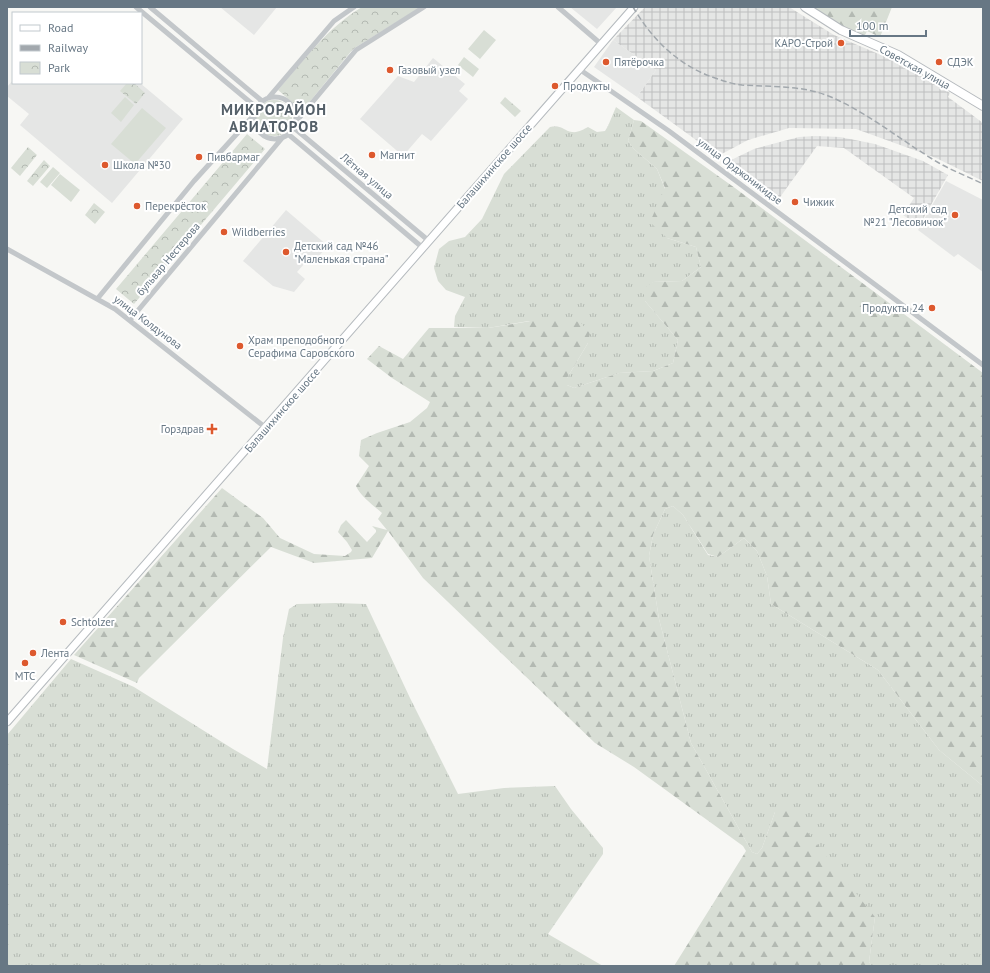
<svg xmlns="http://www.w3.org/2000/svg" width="990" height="973" font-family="'PT Sans',sans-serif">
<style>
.built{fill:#e5e6e5}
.industrial{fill:url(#industrial-grid)}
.grass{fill:url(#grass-tufts)}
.forest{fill:url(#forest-firs)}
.park{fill:url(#park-crowns)}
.pitch{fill:#d8ded5}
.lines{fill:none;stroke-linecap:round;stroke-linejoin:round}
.secondary-casing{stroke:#b5babe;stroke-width:9}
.primary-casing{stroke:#b6babe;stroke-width:10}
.minor{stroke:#c3c7ca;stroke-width:5}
.secondary{stroke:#fff;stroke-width:7}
.primary{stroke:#fff;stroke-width:8}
.rail{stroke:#a2a8ad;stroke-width:1.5;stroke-dasharray:6 3;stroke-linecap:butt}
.poi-dot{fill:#dd592e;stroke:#fff;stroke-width:1.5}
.labels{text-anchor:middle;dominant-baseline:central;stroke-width:4;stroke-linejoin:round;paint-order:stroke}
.poi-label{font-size:11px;fill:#677784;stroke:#fff;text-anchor:start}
.street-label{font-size:11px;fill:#677784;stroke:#fff}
.district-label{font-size:15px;font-weight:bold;letter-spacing:1px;fill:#556069;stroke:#fff}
</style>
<defs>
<pattern id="industrial-grid" width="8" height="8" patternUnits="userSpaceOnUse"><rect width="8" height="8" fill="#e5e6e5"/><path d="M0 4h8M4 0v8" fill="none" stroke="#bdbfbf"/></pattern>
<pattern id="grass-tufts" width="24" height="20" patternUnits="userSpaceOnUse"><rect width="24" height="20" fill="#d8ded5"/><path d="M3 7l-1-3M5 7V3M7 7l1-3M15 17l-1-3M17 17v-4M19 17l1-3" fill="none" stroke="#b3b9b2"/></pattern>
<pattern id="forest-firs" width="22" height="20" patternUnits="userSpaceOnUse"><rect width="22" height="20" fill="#d8ded5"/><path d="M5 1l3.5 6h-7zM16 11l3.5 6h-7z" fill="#b3b9b2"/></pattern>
<pattern id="park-crowns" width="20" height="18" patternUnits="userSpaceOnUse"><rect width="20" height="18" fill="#d8ded5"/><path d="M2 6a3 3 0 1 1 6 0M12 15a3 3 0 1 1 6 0" fill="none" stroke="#b3b9b2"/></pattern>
</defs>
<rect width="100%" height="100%" fill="#f7f7f4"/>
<!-- built -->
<path class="built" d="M220,7H277L254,35Z
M570,7H617L597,29Z
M613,40L656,70L637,97L594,67Z
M433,58L465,84L459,91L468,99L431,141L422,134L403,156L360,119L398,76L414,82Z
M13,80V83H140L183,119L112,203L20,125L29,114L7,96V87Z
M946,181L983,200V272L958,254L954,257L918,230Z
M286,210L328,246L317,258L312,255L297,272L305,279L294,292L273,286L243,261Z"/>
<!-- industrial -->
<path class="industrial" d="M645,7H789L834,35L895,61L950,93L948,97L983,123V181L936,158L856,129L789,128L748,140L718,156L637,97L656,70L613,40Z
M815,136L840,137L875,144L923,161L948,175L919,226L903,215L914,198L844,148L817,146L778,200L727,162L754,149L799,137Z"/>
<!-- grass -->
<path class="grass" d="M256 118a18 18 0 1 1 36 0a18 18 0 1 1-36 0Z
M616,107L634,120L628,141L634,149L657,169L665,189L667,238L696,247L701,267L682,281L653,282L645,301L678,340L673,363L653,371L619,373L574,388L567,385V378L588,343L529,321L488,328L454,327L455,316L465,297L446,290L438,281L434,268L439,249L449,241L465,237L482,219L504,174L550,127C564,125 563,131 572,132C578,133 584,129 588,127L597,132L605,131L608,126Z
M673,506L683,515L708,555L718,557L744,538L757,551L767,576L771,604L878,670L939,750L983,786V966H872L869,962L875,917L775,812L762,848L757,854L752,852L691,743L659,619L649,556L653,535L665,509Z
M336,603L366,604L410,698L458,794L504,788L555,786L571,809L603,848V854L548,934L603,966H7V735L71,659L134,687L233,749L267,769L283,638L289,609L297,604Z"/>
<!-- forest -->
<path class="forest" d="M812,7H892L880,37L867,31L864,37L829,19Z
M634,120L641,121L735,188L983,373V786L939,750L878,670L771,604L767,576L757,551L744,538L718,557L708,554L683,515L673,506L665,509L653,535L649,556L659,619L691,743L752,852L757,854L762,848L775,812L787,807L875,917L869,962L872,966H674L746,851L743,846L634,767L595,743L423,578L388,531L372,558L314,563L271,547L158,659L139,678L137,683L74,655L222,488L263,518L280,538L314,554L345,556L351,552L352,550L347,542L338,532L341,525L346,520L367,542L376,532V530L372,526L387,530L378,519L382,513C372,504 361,497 356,486L369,466L359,456L361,440L377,433L410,422L427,408L430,402L392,378L367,359L379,346L403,359L429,328H488L555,317L580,322L590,333L588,343L567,378V385L574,388L619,373L653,371L673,363L678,340L645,301L643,289L653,282L682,281L701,267L696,247L667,238L650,222L665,188L657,169L634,149L628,141Z"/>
<!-- park -->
<path class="park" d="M362,7H421L353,49L302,111L278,90C305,59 326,29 362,7Z
M127,83H134L145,93L136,104L120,91Z
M505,97L521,111L515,117L500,103Z
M247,134L265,149L134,304L116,289Z
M28,147L37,155L20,176L11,168Z
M44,160L50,166L33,186L27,181Z
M94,203L105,212L95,224L85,215Z"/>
<!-- pitch -->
<path class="pitch" d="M484,30L496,40L480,59L468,49Z
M464,57L479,69L473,77L458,65Z
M125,97L134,105L121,122L111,113Z
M142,108L166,128L135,164L111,144Z
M53,167L60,173L47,188L40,182Z
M60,174L80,190L71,202L51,185Z"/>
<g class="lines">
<defs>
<path id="secondary" d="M7,722L634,7"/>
<path id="primary" d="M805,7L841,30L898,55L983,106"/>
</defs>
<!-- secondary casing -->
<use href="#secondary" class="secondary-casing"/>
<!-- primary casing -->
<use href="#primary" class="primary-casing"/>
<!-- minor -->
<path class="minor" d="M136,7L256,107
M150,7L262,101
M558,7L601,44
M579,69L669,131L983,365
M269,97L334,21L354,7
M254 118a21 21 0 1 1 42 0a21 21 0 1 1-42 0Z
M295,123L356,50L424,7
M293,127L429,241
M288,134L423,248
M7,249L115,309L266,428
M98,298L194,181L254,115
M130,320L283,137"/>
<!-- secondary -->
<use href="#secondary" class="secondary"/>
<!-- primary -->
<use href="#primary" class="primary"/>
<!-- rail -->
<path class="rail" d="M633,7C653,41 680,67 718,79C726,82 734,84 742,85C772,87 803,85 831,97C870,114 903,142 939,163C953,171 969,177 983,184"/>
</g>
<!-- markers -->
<g class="poi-dot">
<circle cx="841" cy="43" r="4"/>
<circle cx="606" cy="62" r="4"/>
<circle cx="939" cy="62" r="4"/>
<circle cx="390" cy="70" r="4"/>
<circle cx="555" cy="86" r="4"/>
<circle cx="372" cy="155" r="4"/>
<circle cx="199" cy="157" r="4"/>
<circle cx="105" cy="165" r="4"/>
<circle cx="795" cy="202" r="4"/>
<circle cx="137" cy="206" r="4"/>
<circle cx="955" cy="215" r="4"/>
<circle cx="224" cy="232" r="4"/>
<circle cx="286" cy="252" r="4"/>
<circle cx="932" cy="308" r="4"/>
<circle cx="240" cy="346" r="4"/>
<path d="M210 423h4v4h4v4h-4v4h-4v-4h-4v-4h4z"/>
<circle cx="63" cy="622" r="4"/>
<circle cx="33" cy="653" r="4"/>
<circle cx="25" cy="663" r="4"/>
</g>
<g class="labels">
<!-- poi labels -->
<g class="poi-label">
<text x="833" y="43" text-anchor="end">КАРО-Строй</text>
<text x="614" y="62">Пятёрочка</text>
<text x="947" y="62">СДЭК</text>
<text x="398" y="70">Газовый узел</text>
<text x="563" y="86">Продукты</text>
<text x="380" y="155">Магнит</text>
<text x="207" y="157">Пивбармаг</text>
<text x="113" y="165">Школа №30</text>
<text x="803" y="202">Чижик</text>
<text x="145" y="206">Перекрёсток</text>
<text x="947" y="209" text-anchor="end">Детский сад<tspan x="947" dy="13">№21 "Лесовичок"</tspan></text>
<text x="232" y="232">Wildberries</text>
<text x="294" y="246">Детский сад №46<tspan x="294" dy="13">"Маленькая страна"</tspan></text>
<text x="924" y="308" text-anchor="end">Продукты 24</text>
<text x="248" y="340">Храм преподобного<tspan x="248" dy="13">Серафима Саровского</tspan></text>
<text x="204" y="429" text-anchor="end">Горздрав</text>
<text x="71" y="622">Schtolzer</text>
<text x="41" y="653">Лента</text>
<text x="25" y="676" text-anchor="middle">МТС</text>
</g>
<!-- street labels -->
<g class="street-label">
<text transform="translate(915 67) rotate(29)">Советская улица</text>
<text transform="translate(494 166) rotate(-49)">Балашихинское шоссе</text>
<text transform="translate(740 171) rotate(37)">улица Орджоникидзе</text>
<text transform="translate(367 176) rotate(40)">Лётная улица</text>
<text transform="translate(168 259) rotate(-50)">бульвар Нестерова</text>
<text transform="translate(148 322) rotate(37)">улица Колдунова</text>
<text transform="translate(282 410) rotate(-49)">Балашихинское шоссе</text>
</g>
<!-- district labels -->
<g class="district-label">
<text x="274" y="109">МИКРОРАЙОН<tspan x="274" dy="17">АВИАТОРОВ</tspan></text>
</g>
</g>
<!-- border -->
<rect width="990" height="973" fill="none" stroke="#677784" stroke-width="16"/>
<!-- legend -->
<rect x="12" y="12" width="130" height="72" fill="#ffffff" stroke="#c2c9ce"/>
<rect x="20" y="25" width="20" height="6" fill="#ffffff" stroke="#c2c9ce"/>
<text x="48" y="32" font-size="12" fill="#677784">Road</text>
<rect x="20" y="45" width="20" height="6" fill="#a2a8ad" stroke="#c2c9ce"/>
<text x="48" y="52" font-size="12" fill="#677784">Railway</text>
<rect x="20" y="62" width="20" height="12" fill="url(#park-crowns)" stroke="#c2c9ce"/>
<text x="48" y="72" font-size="12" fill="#677784">Park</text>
<!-- scale -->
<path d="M850 30v6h76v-6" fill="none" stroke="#677784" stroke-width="2"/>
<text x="856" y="30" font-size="12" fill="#677784" stroke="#ffffff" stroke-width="3" paint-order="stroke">100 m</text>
</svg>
